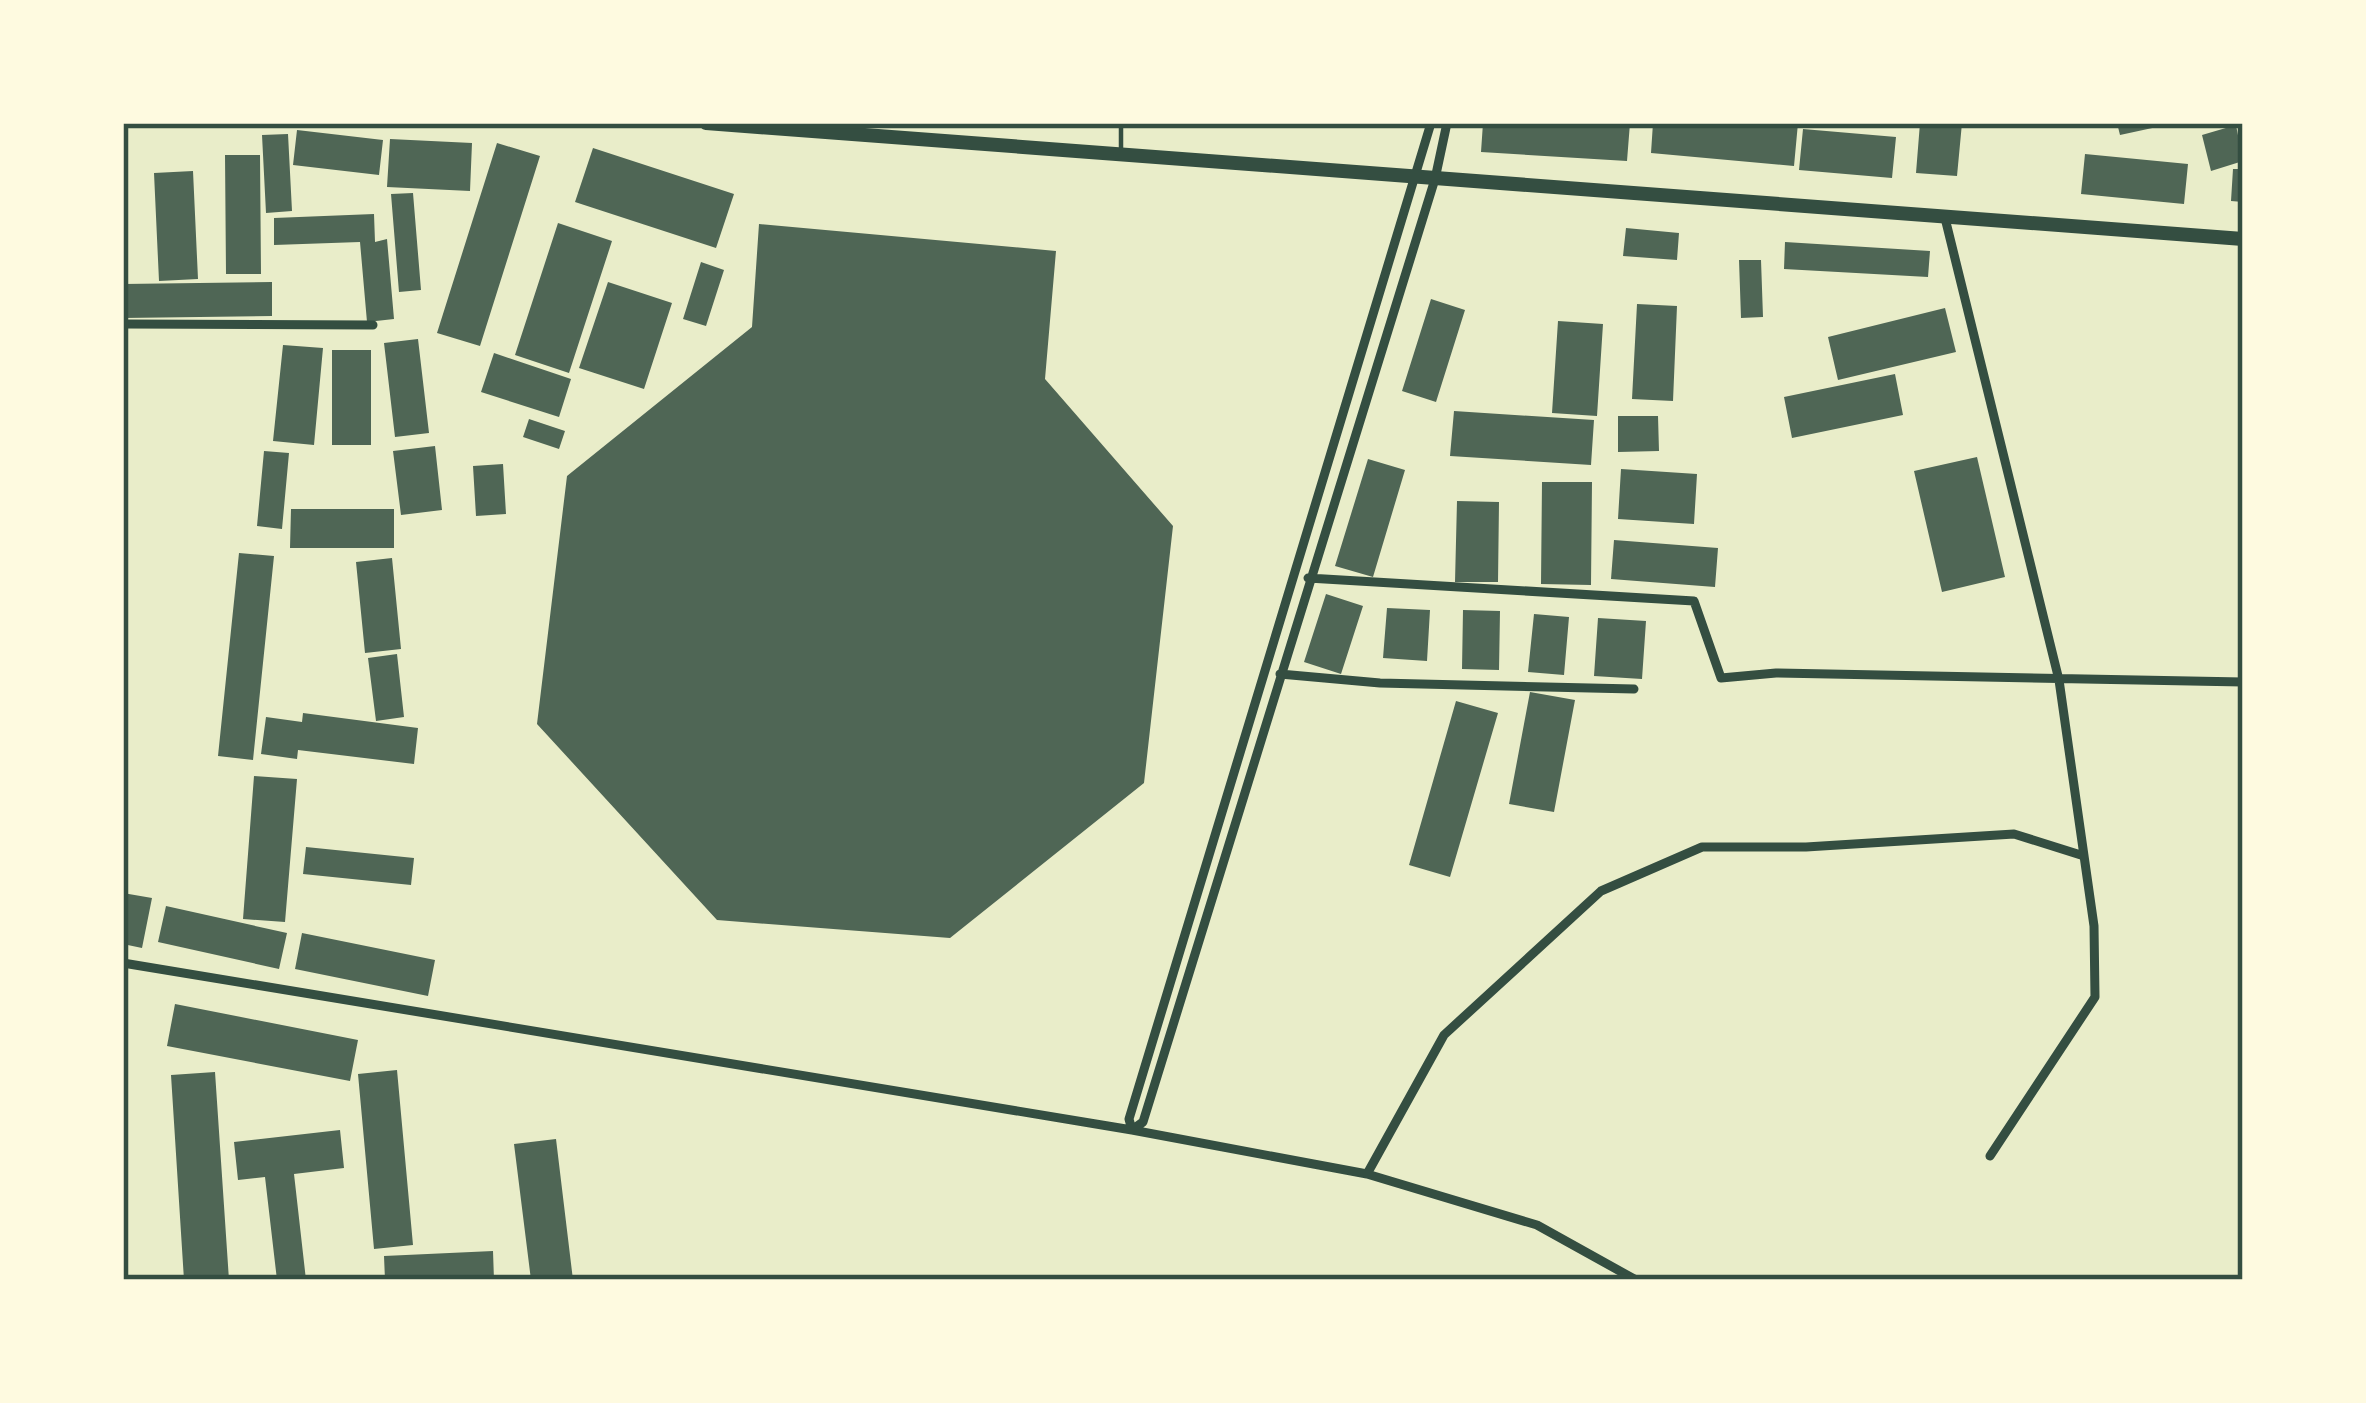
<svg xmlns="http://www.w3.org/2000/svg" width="2366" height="1403" font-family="Mulish,sans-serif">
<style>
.building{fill:#4f6655}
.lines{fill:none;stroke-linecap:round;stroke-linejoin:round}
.service{stroke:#344e41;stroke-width:4.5}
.minor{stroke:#344e41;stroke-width:9}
.primary{stroke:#344e41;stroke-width:14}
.neatline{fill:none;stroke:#344e41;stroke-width:4.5}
</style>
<rect width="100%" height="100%" fill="#e9edc9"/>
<!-- building -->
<path class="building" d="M1483,123H1630L1627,161L1481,152Z
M1653,123H1798L1794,166L1651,153Z
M1920,123H1962L1957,176L1916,173Z
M2117,123H2156L2157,127L2120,135Z
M2236,125L2243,161L2211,171L2202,135Z
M1803,129L1896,137L1892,178L1799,170Z
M297,130L383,140L379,175L293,165Z
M288,134L292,211L266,213L262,135Z
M390,139L472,143L470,191L387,187Z
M497,143L540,156L480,346L437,333Z
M593,148L734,194L716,248L575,202Z
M2085,154L2188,164L2184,204L2081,194Z
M225,155H260L261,274H226Z
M2233,169H2243V202L2231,201Z
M193,171L198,279L159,281L154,173Z
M413,193L421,290L399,292L391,194Z
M374,214L375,242L387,239L394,319L367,322L360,242L274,245V218Z
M558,223L612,241L569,373L515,355Z
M759,224L1056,251L1045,379L1173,526L1144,783L950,938L717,920L537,724L567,476L752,327Z
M1626,228L1679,233L1677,260L1623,256Z
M1785,242L1930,251L1928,277L1784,269Z
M1739,260H1761L1763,317L1741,318Z
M701,262L724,270L706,326L683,319Z
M272,282V316L123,318V284Z
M608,282L672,303L644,389L579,368Z
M1431,299L1465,310L1436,402L1402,391Z
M1637,304L1677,306L1673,401L1632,399Z
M1945,308L1956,352L1838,380L1828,337Z
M1558,321L1603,324L1597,416L1552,413Z
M418,339L429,433L395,437L384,343Z
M283,345L323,348L314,445L273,441Z
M332,350H371V445H332Z
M494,353L571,379L559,417L481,392Z
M1895,374L1903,415L1792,438L1784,397Z
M1454,411L1594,420L1591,465L1450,456Z
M1618,416H1658L1659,451L1618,452Z
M529,419L565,431L559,449L523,437Z
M435,446L442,510L401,515L393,451Z
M264,451L289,453L282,529L257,526Z
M1977,457L2005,577L1942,592L1914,471Z
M1368,459L1405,470L1373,577L1335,566Z
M503,464L506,514L476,516L473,466Z
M1621,469L1697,474L1694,524L1618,519Z
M1542,482H1592L1591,585L1541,584Z
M1457,501L1499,502L1498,582H1455Z
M291,509H394V548H290Z
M1614,540L1718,548L1715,587L1611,579Z
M239,553L274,556L253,760L218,756Z
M392,558L401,649L365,653L356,562Z
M1326,594L1363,606L1341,674L1304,662Z
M1387,608L1430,610L1427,661L1383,658Z
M1463,610L1500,611L1499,670L1462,669Z
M1534,614L1569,617L1564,675L1528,672Z
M1598,618L1646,621L1642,679L1594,676Z
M397,654L404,717L376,721L368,658Z
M1530,692L1575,700L1554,812L1509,804Z
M1456,701L1498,713L1450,877L1409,865Z
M303,713L418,728L414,764L298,750L297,759L261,754L266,717L302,722Z
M254,776L297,779L285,922L243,919Z
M306,847L414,858L411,885L303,874Z
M123,893L152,898L142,948L123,944Z
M166,906L287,933L279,969L158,942Z
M302,933L435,960L428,996L295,969Z
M175,1004L358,1040L350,1081L167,1046Z
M397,1070L413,1245L374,1249L358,1074Z
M215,1072L229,1280H184L171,1075Z
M340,1130L344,1168L294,1174L306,1280H277L265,1177L238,1180L234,1142Z
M556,1139L573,1280H531L514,1144Z
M493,1251L494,1280H385L384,1256Z"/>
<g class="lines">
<!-- service -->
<path class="service" d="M1121,123V149"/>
<!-- minor -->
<path class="minor" d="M1945,218L2059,680L2094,926L2095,997L1990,1156
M123,324L373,325
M1308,578L1694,601L1721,678L1776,673L2243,682
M1280,674L1380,683L1634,689
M123,963L1132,1130L1367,1174L1537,1225L1636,1280
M1132,1130L1143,1122L1435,179L1447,123
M1132,1130L1129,1119L1431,123
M1367,1174L1444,1035L1601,891L1702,847H1806L2014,834L2084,856"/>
<!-- primary -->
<path class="primary" d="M706,123L2243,239"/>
</g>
<!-- border -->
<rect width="2366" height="1403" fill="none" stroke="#fefae0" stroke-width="252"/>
<rect x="126" y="126" width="2114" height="1151" class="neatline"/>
</svg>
